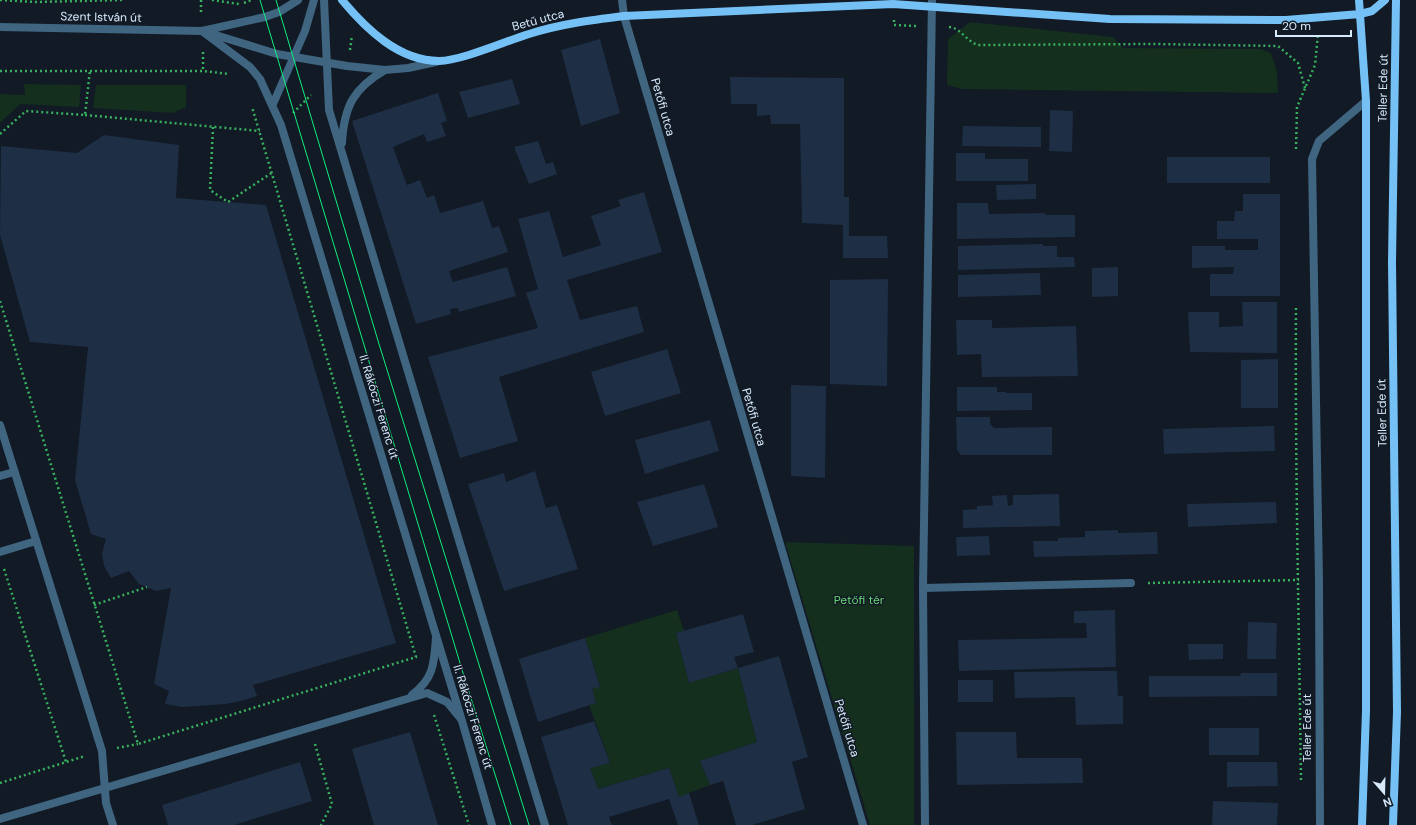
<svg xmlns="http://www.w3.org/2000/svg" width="1416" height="825" font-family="'DM Sans',sans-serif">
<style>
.green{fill:#142f1d}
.building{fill:#1e2e45}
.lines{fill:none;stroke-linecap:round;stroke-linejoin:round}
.path{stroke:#38b05f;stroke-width:2.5;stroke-dasharray:2 3;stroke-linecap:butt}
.service{stroke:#3f6581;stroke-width:8}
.minor{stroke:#3f6581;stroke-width:8}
.tertiary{stroke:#3f6581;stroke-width:8}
.secondary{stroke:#75c1f6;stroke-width:8}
.tram{stroke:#10ef7d;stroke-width:1}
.labels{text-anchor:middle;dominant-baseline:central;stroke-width:3;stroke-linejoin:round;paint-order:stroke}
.street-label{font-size:12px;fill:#d7eafc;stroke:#111a25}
.park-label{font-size:12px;fill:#67d877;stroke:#111a25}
</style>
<rect width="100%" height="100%" fill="#111a25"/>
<!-- green -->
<path class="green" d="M970,22L1113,37L1123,48L1260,49L1271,53L1277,72L1278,93L962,89L947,85L948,39Z
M24,84L81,85L79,107L20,104L0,123V94L25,95Z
M96,85H186V107L173,113L93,108Z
M785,542L914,546V825H870Z
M677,610L684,631L676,633L689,683L738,668L757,742L700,761L710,785L679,797L669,768L598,789L590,768L610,762L589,705L596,703L592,689L600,686L585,638Z"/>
<!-- building -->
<path class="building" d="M600,39L620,113L581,126L561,50Z
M730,77L844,78V197H849V236H887L888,258H843V225L802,223L800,124H771L770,115L757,116V104H731Z
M512,79L520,104L468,118L459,92Z
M438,93L447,121L441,123L446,136L427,142L424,134L393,147L407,185L420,180L427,198L434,195L440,213L483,201L492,228L499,226L508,252L449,271L453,282L507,267L516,296L459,312L458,308L450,309L451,314L416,324L352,121Z
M1050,110L1073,111L1072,152L1049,151Z
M963,126L1041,127V147L962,146Z
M104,135L179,145L176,198L266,205L396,643L253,685L257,696L245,700L226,704L182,707L165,704L169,691L154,684L171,588L156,591L139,584L129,571L111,578L104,566L102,553L106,539L91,534L75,480L88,347L30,342L0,235L1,146L77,153Z
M538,141L546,164L553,162L557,174L529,184L514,147Z
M956,153H985V159H1028V181H956Z
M1167,157H1270V183H1167Z
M1036,184V199L997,200L996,185Z
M644,192L662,252L567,280L580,320L637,306L644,332L499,377L518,441L460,458L428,357L538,328L526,293L538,289L518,219L549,211L563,257L601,245L591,216L621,206L618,200Z
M1243,194H1280V296H1210V274H1233L1234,267L1192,268V246H1225V250H1258V239H1217V221H1234L1235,211H1243Z
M957,203H988L989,214L1045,213V215H1075V237L957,239Z
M1043,244V246H1057V257H1074L1075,267L958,270V246Z
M1118,267V296L1092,297V268Z
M1040,273L1041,295L958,297V275Z
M888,279L887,386L830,384V280Z
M1242,302H1277V353L1190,352L1188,312H1219V327L1243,326Z
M956,320H992V328L1076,326L1078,376L982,377L981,354L957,355Z
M667,349L681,393L605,416L591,372Z
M1278,359V408H1241V360Z
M791,385L826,386L825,478L791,476Z
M957,387H997V392H1006V393H1032V410L957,411Z
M956,417H990V424L994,428L1052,427V455H961L957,450Z
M710,420L719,451L645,474L635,440Z
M1274,426L1275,451L1164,454L1163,429Z
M535,471L546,508L557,505L578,569L504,591L468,484L504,473L506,482Z
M704,484L718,527L653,546L637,502Z
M1059,494L1060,526L963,528V510L977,509V506L993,505L992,496L1007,495L1008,506L1013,505V495Z
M1276,502L1277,523L1188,527L1187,504Z
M1118,530V533L1157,532L1158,554L1034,557L1033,541H1058V538L1085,537V531Z
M989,536L990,555L957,556L956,537Z
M1115,610L1116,667L959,671L958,640L1087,638L1086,623H1074V611Z
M743,614L754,652L734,657L738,668L779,656L808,757L792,762L805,809L752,825H736L723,781L710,785L700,761L757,742L738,668L689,683L676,633Z
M1248,622L1277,623L1276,659H1247Z
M585,638L600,687L592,689L596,703L538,722L519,659Z
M1188,644H1223V659L1189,660Z
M1085,671H1117L1118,696H1123V724L1076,725L1075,697L1015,698L1014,672Z
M1241,673H1277V696L1149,697V676H1240Z
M958,680H993V702H958Z
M594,721L610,763L590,768L598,789L669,768L679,797L689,793L699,825H678L669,799L609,817L612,825H568L541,737Z
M1209,728H1259V755H1209Z
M410,732L438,825H374L352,749Z
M956,732H1016L1017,758H1082L1083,783L957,785Z
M300,762L312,801L234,825H168L162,805Z
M1227,762H1277L1278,786L1227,787Z
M1213,801L1278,803L1277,825H1212Z"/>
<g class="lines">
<!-- path -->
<path class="path" d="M0,0L35,2L124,0
M201,0V13
M212,0L239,4
M244,3L251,0
M894,20V25L916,26
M949,27C961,28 967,42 978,45L1155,44L1278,46L1298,63L1305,88
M350,50L352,35
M203,52V71
M0,71H203L229,74
M293,113L311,95
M85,115L260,131
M213,127L210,190L228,202L273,172
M0,134L26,111L85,115L90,70
M1296,149L1297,107L1315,65L1318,34
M0,301L138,744L416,657L252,107
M1296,308C1295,465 1299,623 1301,781
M4,569L66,762
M1148,583L1299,580
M94,605L147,587
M434,715L469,825
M315,744L332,804L321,825
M117,748L138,744
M0,783L85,756"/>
<!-- service -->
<path class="service" d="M0,425L102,751L106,803L113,825
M0,476L14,472
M0,552L36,541
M412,695C434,678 434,664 436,638
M0,819L427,693L447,702L461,719"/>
<!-- minor -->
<path class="minor" d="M622,0L624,16L863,825
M923,588L1131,583
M925,825L923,588L932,0
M1320,825L1319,580L1312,159L1319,141L1366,101"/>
<!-- tertiary -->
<path class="tertiary" d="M324,0L329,110L545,825
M0,27L202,31L265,17L279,12L298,0
M202,31L250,67L260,79L281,125L462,721L492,825
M209,33L277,54L347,66L385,70L408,68L436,62
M273,104L305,31L314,0
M342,143C344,106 354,88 385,70"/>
<!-- secondary -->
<path class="secondary" d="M342,0C366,29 399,61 439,61C461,61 506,41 529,34C560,24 592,20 624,16L893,4L1110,19L1286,20L1360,14L1372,11L1385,0
M1359,0L1366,101V711L1362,825
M1393,825L1397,712L1392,262L1396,0"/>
<!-- tram -->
<path class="tram" d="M260,0L463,673L511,825
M276,0L379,344L529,825"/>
</g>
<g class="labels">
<!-- street labels -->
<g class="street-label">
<text transform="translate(101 17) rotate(1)">Szent István út</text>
<text transform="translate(538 20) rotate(-15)">Betű utca</text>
<text transform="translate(1383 88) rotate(-89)">Teller Ede út</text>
<text transform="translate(663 107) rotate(74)">Petőfi utca</text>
<text transform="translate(379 407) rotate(73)">II. Rákóczi Ferenc út</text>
<text transform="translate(1382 413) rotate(-91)">Teller Ede út</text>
<text transform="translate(754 417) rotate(74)">Petőfi utca</text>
<text transform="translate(473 717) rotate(73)">II. Rákóczi Ferenc út</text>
<text transform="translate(847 728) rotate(73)">Petőfi utca</text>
<text transform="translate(1307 728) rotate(-90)">Teller Ede út</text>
</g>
<!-- park labels -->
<g class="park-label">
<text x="859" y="600">Petőfi tér</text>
</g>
</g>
<!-- north arrow -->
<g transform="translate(1384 793) rotate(160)" stroke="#111a25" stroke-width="3" paint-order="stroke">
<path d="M0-3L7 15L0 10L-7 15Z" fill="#d7eafc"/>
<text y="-6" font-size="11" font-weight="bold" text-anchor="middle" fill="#d7eafc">N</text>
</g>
<!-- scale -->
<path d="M1276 30v6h75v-6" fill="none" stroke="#d7eafc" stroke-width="2"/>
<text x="1282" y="30" font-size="12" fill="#d7eafc" stroke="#111a25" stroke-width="3" paint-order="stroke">20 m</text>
</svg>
